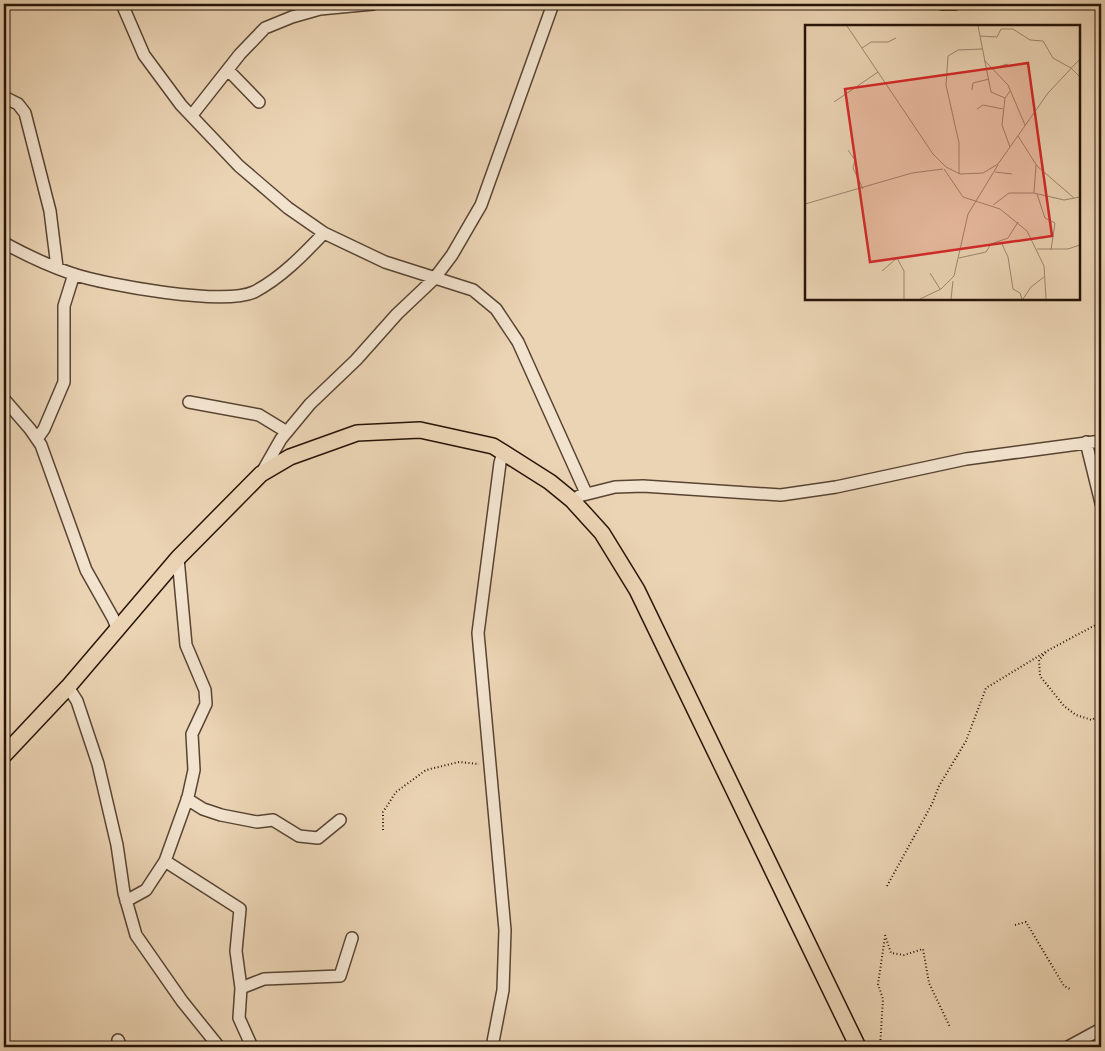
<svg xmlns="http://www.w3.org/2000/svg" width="1105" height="1051" font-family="'IM FELL DW Pica',serif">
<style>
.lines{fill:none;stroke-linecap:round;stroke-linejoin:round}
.minor-casing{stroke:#584433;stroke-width:14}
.major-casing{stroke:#271408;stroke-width:18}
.path{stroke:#271408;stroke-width:2;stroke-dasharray:1 2.5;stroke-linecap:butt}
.minor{stroke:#f2e3ce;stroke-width:11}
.major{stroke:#ebd4b4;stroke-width:15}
.inset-road{fill:none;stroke:#9d876f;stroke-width:1}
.view{fill:#d62828;fill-opacity:0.15;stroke:#d62828;stroke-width:2.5}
.inset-edge{fill:none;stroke:#271408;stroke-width:2.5}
</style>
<rect width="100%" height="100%" fill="#ebd4b4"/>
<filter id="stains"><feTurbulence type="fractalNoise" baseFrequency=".004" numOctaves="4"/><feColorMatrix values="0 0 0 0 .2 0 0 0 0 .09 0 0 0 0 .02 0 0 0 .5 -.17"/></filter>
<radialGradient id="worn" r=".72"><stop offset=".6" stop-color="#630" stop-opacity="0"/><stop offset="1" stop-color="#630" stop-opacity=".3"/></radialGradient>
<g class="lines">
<defs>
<path id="minor" d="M122,4L144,55L181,105L239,166L288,208L324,233L385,262L473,290L496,309L518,342L586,493
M942,4H955
M228,70L259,102
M4,97L18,104L25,113L50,211L57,267
M192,115L240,54L265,28L292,17L320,9L373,4
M4,243C26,255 49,266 73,274C106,285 223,306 254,292C281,278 303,255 324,233
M4,399L30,429L41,445L86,570L113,618L117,628
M189,402L259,415L287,432
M37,439L44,429L64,382V306L74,274
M1086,442L1101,503
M261,474L281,439L310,404L356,360L397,314L434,279L452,255L481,205L553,4
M579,496L615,487L643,486L781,495L836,487L966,459L1101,441
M68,687L77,701L98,764L117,845L124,893L136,935L182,1001L219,1047
M187,799L203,809L221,815L257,822L273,820L299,836L318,838L340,820
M165,861L240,909L236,951L241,988L239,1018L252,1047
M126,901L146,890L165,861L188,797L194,770L192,734L206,704L205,690L186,645L178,558
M241,988L264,979L340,976L352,938
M118,1040L121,1047
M492,1047L503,990L505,930L478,633L500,463L503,452
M1068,1047L1101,1029"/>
<path id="major" d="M4,755L68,687L178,558L261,474L290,457L357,433L420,430L493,446L550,482L572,500L602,533L637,590L858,1047"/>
</defs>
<!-- minor casing -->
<use href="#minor" class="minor-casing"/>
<!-- major casing -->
<use href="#major" class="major-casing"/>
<!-- path -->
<path class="path" d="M1101,622L1047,651L1039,660L1040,676L1064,706L1076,715L1092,720L1101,714
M383,830V812L396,792L426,770L459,762L479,764
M887,886L932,804L939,786L966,741L986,688L1047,651
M1015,925L1026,922L1064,986L1070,989
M885,935L891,953L904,955L923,949L929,983L950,1027
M880,1047L883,999L878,984L885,937"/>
<!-- minor -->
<use href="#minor" class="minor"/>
<!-- major -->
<use href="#major" class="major"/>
</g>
<!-- overview -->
<g transform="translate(805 25)">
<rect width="275" height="275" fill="#ebd4b4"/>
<path class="inset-road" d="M42,1L128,129L141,142L155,149L178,148L193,139L243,68L275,34M173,1L186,67L200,73M175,11L192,12L196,4H208L225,15L238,16L248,33L266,43L275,52M57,23L66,17H83L91,13M179,35L203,60L220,100M187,44L202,39L204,42M167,65L168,58L184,54M29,77L73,47M172,84L178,80L198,84M213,111L232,141L269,173M205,122L197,100L200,73L205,66M43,125L50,135L48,143L58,164M139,144L158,172L195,184L222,206L239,241L241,274M190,147L207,149M154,149V118L141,60L143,31L153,25L177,24M229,168L231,140M232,169L240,193L250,198L246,225M0,179L107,148L138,144M188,180L204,168H229L259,175L275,172M196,217L203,232L208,264L215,268L217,274M232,224H263L275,220M154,233L181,227L186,219L203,213L213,197M77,246L92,233L99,246V274M125,248L135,264M115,274L136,264L149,251L163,189L193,140M146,274L148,256M218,274L226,262L239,252"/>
<path class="view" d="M223,38L247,211L65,237L40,64Z"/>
<rect width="275" height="275" class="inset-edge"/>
</g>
<!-- margin -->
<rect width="1105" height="1051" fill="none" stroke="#ebd4b4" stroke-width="20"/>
<rect x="5" y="5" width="1095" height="1041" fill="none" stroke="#271408" stroke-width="2.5"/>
<rect x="10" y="10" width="1085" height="1031" fill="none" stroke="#271408"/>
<rect width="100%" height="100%" filter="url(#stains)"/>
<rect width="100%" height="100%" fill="url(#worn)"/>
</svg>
